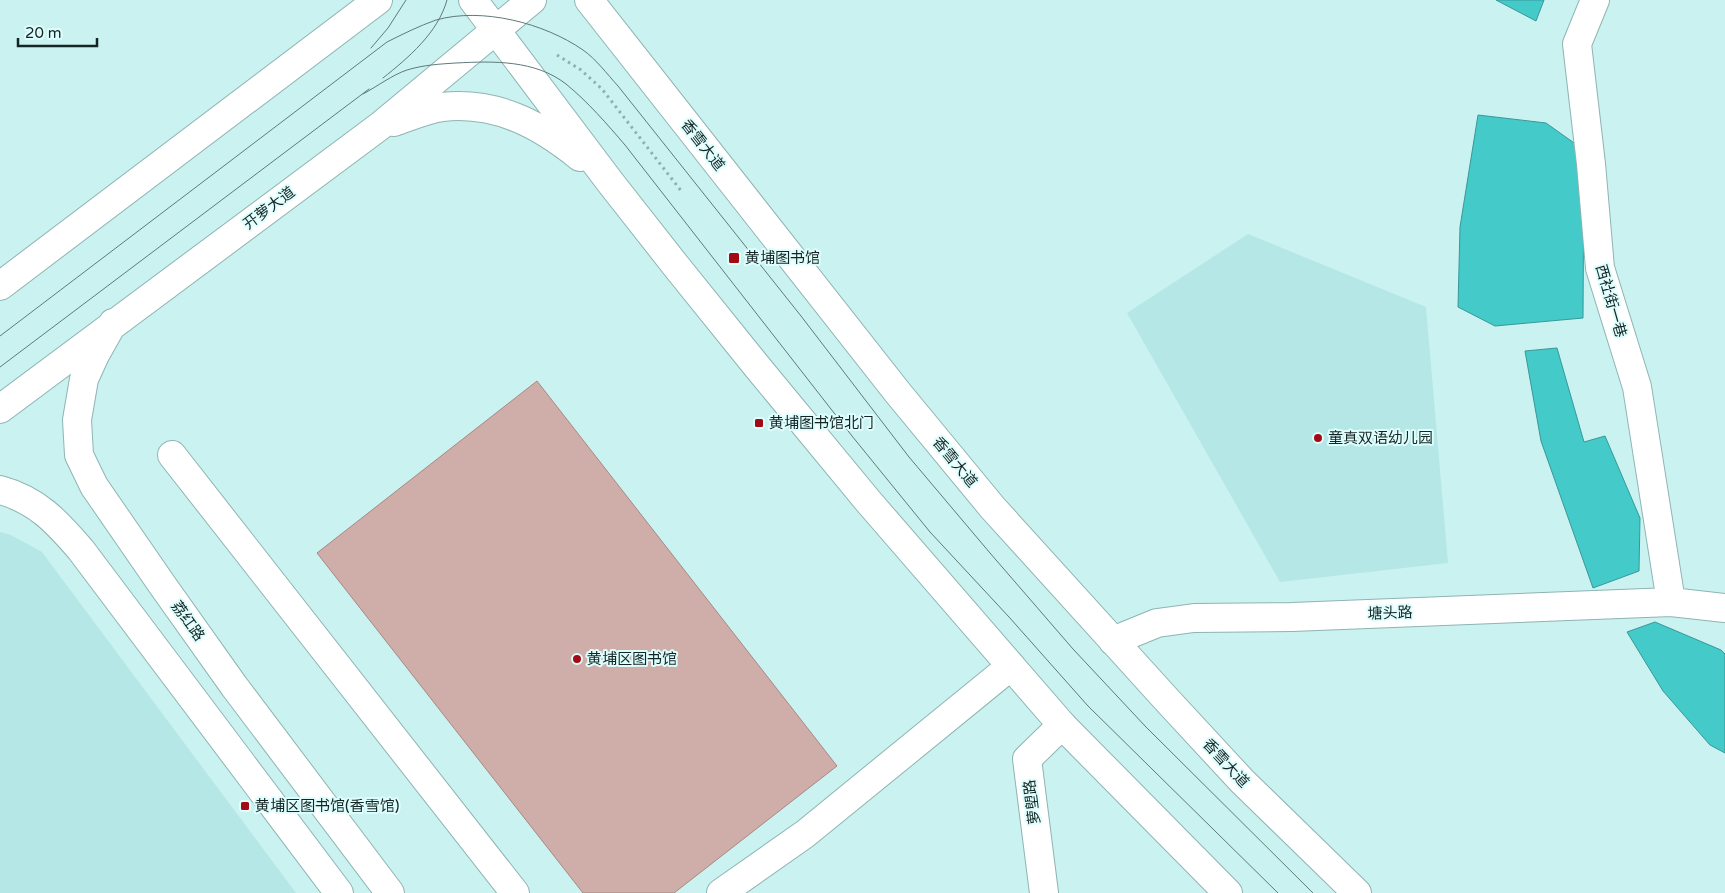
<svg xmlns="http://www.w3.org/2000/svg" width="1725" height="893" font-family="'Varela Round','Noto Sans SC',sans-serif">
<style>
.built{fill:#b6e7e7}
.water{fill:#45caca;stroke:#379898}
.building{fill:#cfada8;stroke:#a98884}
.lines{fill:none;stroke-linecap:round;stroke-linejoin:round}
.minor-casing{stroke:#8eb4b3;stroke-width:30}
.major-casing{stroke:#8eb4b3;stroke-width:30}
.path{stroke:#90b0af;stroke-width:3;stroke-dasharray:2.5 4;stroke-linecap:butt}
.minor{stroke:#fff;stroke-width:28}
.major{stroke:#fff;stroke-width:28}
.tram{stroke:#607a79;stroke-width:1}
.poi-dot{fill:#a30a14;stroke:#defefd;stroke-width:2}
.labels{text-anchor:middle;dominant-baseline:central;stroke-width:4;stroke-linejoin:round;paint-order:stroke}
.street-label{font-size:15px;fill:#152424;stroke:#defefd}
.poi-label{font-size:15px;fill:#152424;stroke:#defefd;text-anchor:start}
</style>
<rect width="100%" height="100%" fill="#caf2f1"/>
<!-- built -->
<path class="built" d="M1248,234L1426,307L1448,563L1280,582L1127,313Z
M0,532L11,535L42,552L296,893H0Z"/>
<!-- water -->
<path class="water" d="M1496,0H1544L1536,21Z
M1478,115L1546,123L1584,150L1583,318L1495,326L1458,307L1460,227Z
M1557,348L1584,442L1605,436L1640,518L1639,571L1593,588L1541,441L1525,351Z
M1655,622L1721,650L1725,654V753L1710,745L1663,691L1627,632Z"/>
<!-- building -->
<path class="building" d="M537,381L837,766L674,893H583L317,553Z"/>
<g class="lines">
<defs>
<path id="minor" d="M1595,0L1577,44L1591,164L1600,268L1637,387L1671,602
M172,455L515,893
M1113,641L1157,623L1194,618L1292,617L1671,602L1725,608
M721,893L805,834L1011,666
M1044,893L1027,759L1062,725"/>
<path id="major" d="M473,0L610,182L676,266L759,369L868,501L1062,725L1228,893
M589,0L898,393L992,507L1167,700L1242,781L1357,893
M394,122C409,117 426,109 442,107C496,101 539,124 580,157
M0,286L378,0
M113,323L95,355L84,379L77,420L79,455L94,486L163,586L234,686L390,893
M0,409L380,126L532,0
M0,490C37,500 57,522 81,550L339,893"/>
</defs>
<!-- minor casing -->
<use href="#minor" class="minor-casing"/>
<!-- major casing -->
<use href="#major" class="major-casing"/>
<!-- path -->
<path class="path" d="M557,55L581,70L602,89L682,192"/>
<!-- minor -->
<use href="#minor" class="minor"/>
<!-- major -->
<use href="#major" class="major"/>
<!-- tram -->
<path class="tram" d="M371,48L388,28L406,0
M383,78C408,58 438,33 447,0
M363,94C378,86 392,75 407,70C423,65 440,64 456,63C494,61 535,60 566,84C588,102 607,124 625,145L852,436L930,532L1009,617L1088,706L1278,893
M0,336L387,42C403,34 419,26 436,20C482,7 544,23 583,50C596,59 607,74 618,86L801,316L909,457L990,553L1073,649L1146,727L1313,893
M0,367L369,89"/>
</g>
<!-- markers -->
<g class="poi-dot">
<rect x="728" y="252" width="12" height="12" rx="2.5"/>
<rect x="754" y="418" width="10" height="10" rx="2.5"/>
<circle cx="1318" cy="438" r="5"/>
<circle cx="577" cy="659" r="5"/>
<rect x="240" y="801" width="10" height="10" rx="2.5"/>
</g>
<g class="labels">
<!-- street labels -->
<g class="street-label">
<text transform="translate(703 145) rotate(52)">香雪大道</text>
<text transform="translate(269 208) rotate(-37)">开萝大道</text>
<text transform="translate(1611 301) rotate(74)">西社街一巷</text>
<text transform="translate(955 462) rotate(50)">香雪大道</text>
<text transform="translate(1390 613) rotate(-2)">塘头路</text>
<text transform="translate(188 621) rotate(54)">荔红路</text>
<text transform="translate(1226 763) rotate(47)">香雪大道</text>
<text transform="translate(1032 802) rotate(-97)">萝塱路</text>
</g>
<!-- poi labels -->
<g class="poi-label">
<text x="745" y="258">黄埔图书馆</text>
<text x="769" y="423">黄埔图书馆北门</text>
<text x="1328" y="438">童真双语幼儿园</text>
<text x="587" y="659">黄埔区图书馆</text>
<text x="255" y="806">黄埔区图书馆(香雪馆)</text>
</g>
</g>
<!-- scale -->
<path d="M18 38v8h79v-8" fill="none" stroke="#152424" stroke-width="2.5"/>
<text x="25" y="38" font-size="15" fill="#152424" stroke="#defefd" stroke-width="4" paint-order="stroke">20 m</text>
</svg>
